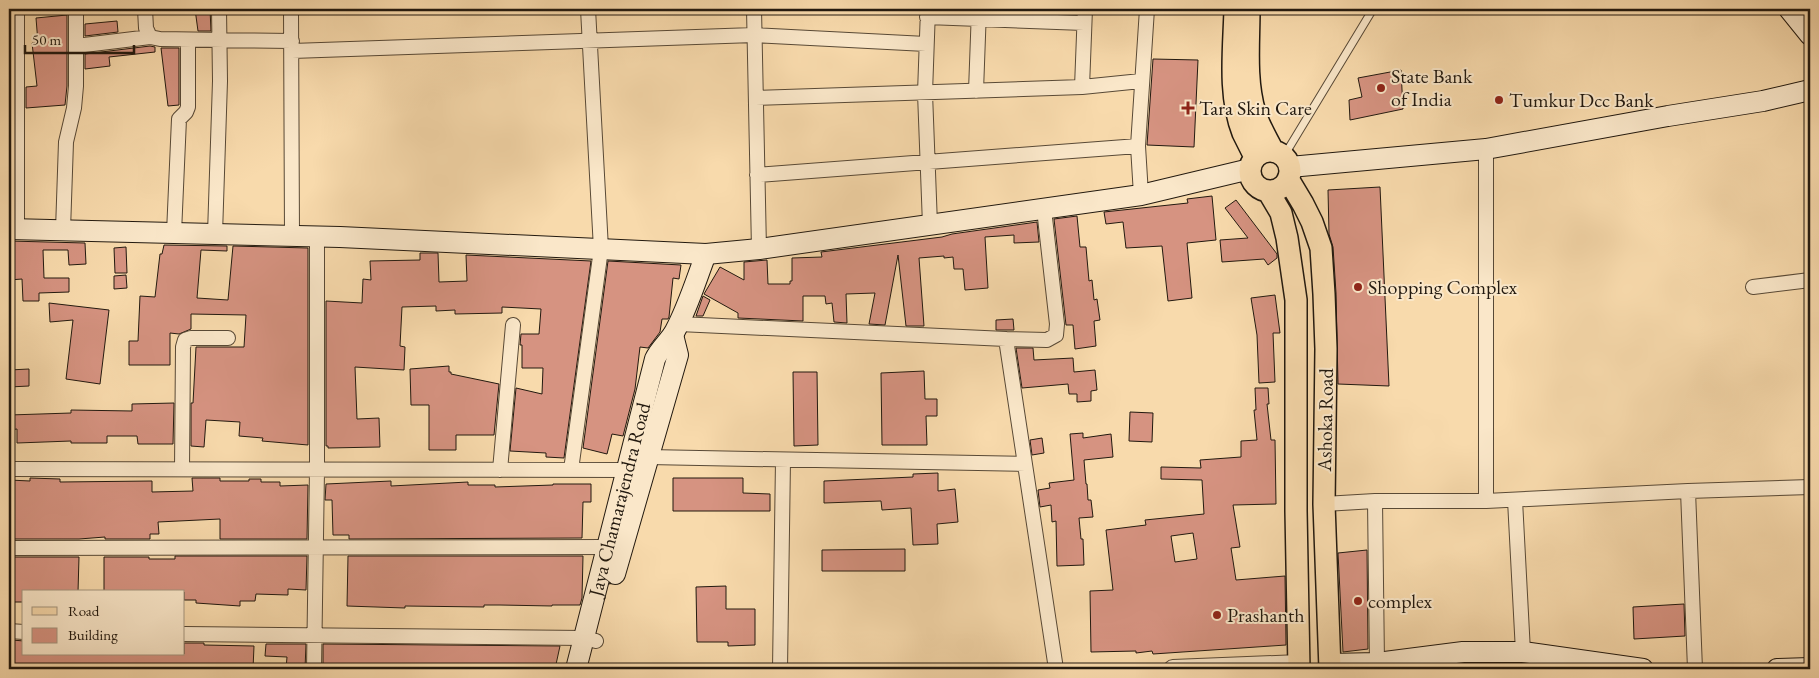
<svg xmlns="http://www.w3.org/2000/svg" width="1819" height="678" font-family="'EB Garamond',serif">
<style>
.building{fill:#d69381;stroke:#22190f;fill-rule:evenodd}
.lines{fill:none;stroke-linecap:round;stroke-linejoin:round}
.service-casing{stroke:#584936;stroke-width:9}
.minor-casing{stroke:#584936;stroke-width:16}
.tertiary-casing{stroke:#584936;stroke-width:20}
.secondary-casing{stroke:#22190f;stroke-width:22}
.primary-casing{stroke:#22190f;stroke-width:24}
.service{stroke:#fae7c9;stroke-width:7}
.minor{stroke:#fae7c9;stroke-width:14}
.tertiary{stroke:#fae7c9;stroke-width:18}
.secondary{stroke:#fae7c9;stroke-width:20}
.primary{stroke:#f8daac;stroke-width:21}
.poi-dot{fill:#8f2418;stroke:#fae7c9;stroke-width:2}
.labels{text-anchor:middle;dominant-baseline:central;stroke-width:4;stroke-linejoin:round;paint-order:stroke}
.poi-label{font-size:20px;fill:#22190f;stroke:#fae7c9;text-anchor:start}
.street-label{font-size:20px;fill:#22190f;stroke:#fae7c9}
</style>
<rect width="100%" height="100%" fill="#f8daac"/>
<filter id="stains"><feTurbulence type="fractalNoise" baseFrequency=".004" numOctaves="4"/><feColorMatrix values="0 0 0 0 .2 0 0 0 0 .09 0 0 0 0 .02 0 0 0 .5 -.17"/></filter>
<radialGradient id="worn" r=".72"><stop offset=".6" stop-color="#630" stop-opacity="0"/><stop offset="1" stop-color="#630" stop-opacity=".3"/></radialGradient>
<!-- building -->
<path class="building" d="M195,9H210L211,31H198Z
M67,15V86L65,105L26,108V87L37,86L32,43H38L36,18Z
M117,21L118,32L85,36V24Z
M150,46L155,47V52L109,57L110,66L85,69V54Z
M161,48H179V105L168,106Z
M1153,59L1198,60L1194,147L1147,145Z
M1401,70L1403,109L1350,120L1349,100L1362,97L1358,78Z
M1380,187L1389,386L1338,384L1336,293L1333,247L1329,234L1328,190Z
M1212,196L1216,240L1187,243L1192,298L1168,301L1162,246L1126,248L1123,222L1106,224L1104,212L1188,203L1187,199Z
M1236,200L1277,254V258L1268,265L1264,259L1222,262L1220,240L1248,238L1225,208Z
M1077,216L1080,247H1086L1089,281L1092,280L1094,300L1097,299L1100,320L1094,321L1096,346L1075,349L1073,325H1066L1054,219Z
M1037,222L1039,242L1014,243V235L985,237L988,288L965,290L963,269H954L953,257L944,258V256L919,258L924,326H906L898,255L885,325L869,324L875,293L846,294L847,323L834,322L832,303L826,304L825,296H803V321L738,318V313L704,294L720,267L744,280V262L767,260L768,284H790V281H792V258L822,257L821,252L942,237L952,234Z
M9,241L85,243L86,264L69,265L68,250H43L44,278H69V292L39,293V301H23L22,279L9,280Z
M164,245L227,246V251L201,250L197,298L228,300L233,246L308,248V445L262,441L263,438L239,436L240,422L206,420L204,447L191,446V403H193L196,347H244L246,315L191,314V329L179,334L170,333V365H129V341H138L140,296L155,297L160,254H162Z
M126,247L127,273H115L114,248Z
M420,253H438L439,282L467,281L466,255L591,261L564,458L546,457V453L510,451L516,388L542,394L543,368H522V345H520L521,334H539L541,309L502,307V313L455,314V310L436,311V306L402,307L400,346L405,347L404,370L355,367L357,419L379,418L380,447L328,448V446H326V301L362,303L363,279L371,280L370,261L420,260Z
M608,261L681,265L679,279L673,278L669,317L668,319H662L660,332L648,348L640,347L635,389L623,436L612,434L607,454L583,448Z
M126,275L127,288L114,289V276Z
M1275,295L1280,333H1273L1275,382L1259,383L1257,335L1251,298Z
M703,296L710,300L703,316H696Z
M49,303L109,310L100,384L66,379L73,320L50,322Z
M1013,319L1014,330H996V320Z
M1016,348H1033L1034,360L1073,358L1074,372L1095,370L1097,390L1091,391V401L1077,402V394H1069L1068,384L1022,388Z
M449,366V372H451V374L499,384L494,435H456V450H429V405H411L410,369Z
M29,369V386L9,387V370Z
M924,371L925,399H937V416H926L927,445H882L881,373Z
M793,372H817L818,445L794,446Z
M1255,388H1268L1269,404H1267L1271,440H1275L1276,504L1233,505L1240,547L1231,548L1236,580L1285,576L1286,645L1153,654L1152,651L1136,653V651L1091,652L1090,591L1113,590L1106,530L1146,525L1145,520L1204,514L1202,480L1161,479V467L1201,468L1200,460L1241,457V441L1257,440L1254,410H1256ZM1193,533L1197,559L1175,562L1171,536Z
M174,403L173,444H138L137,436H107V443H71V441L17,443V429L9,430V415L71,413V410L132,411V404Z
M1130,412L1153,413L1152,442L1129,441Z
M1083,433V438L1111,434L1113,457L1084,460L1086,484H1087L1088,500H1091L1093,517L1079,518L1081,539H1083L1084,565L1057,566L1056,521L1052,522L1051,505L1040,507L1038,490L1050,488L1049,483L1074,480L1070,434Z
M1042,438L1044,453L1032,455L1030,440Z
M938,473V491L955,489L958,522L937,524L938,544L913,545L911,508L882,510L881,501L824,503V481L913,477V474Z
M30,478L60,479V482L152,481V492L193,491L192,478H220V481H249V479H261V482H280V486L308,485L307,539H220V519L158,522L159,534H150V539H105V537L79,539H10L11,531H9V480L30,481Z
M673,478H743V493L770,494V511H673Z
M391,481V486L468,482V485H495V487L553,485V484H591V502H583L582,538L349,539V535H333L332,500H325L326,484Z
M905,549V571H822V550Z
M1367,550L1368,649L1343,652L1338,553Z
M175,556H307L306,590L288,589V595L256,594L255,601H240V606L196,603V600H184V592H104V557H149V559H175Z
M348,556H583L582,598L580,605H552V606L500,605H484V607L405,606V608L347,606Z
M10,557H79L78,592H24V602H9Z
M726,586V609H755V645L728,646V642H697L696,587Z
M1684,604L1685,636L1634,639L1633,607Z
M12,640L24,641V654H184V643H204V645L254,646L253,669H82L9,666V647H11Z
M266,644H306L305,669H286L287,657L265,656Z
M323,644L560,646L555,669H323Z"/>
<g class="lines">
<defs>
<path id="service" d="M1284,156L1373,9"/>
<path id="minor" d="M145,9L146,28L150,37L160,39L292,41
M291,9L292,236
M754,9L759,249
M928,9L925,93L930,225
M927,17L1084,23
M1805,27L1810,16
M76,46L150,37
M292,51L754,35L926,44
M1082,87L1085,9
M976,91L979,9
M756,98L1082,87L1141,81
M757,175L1138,146
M1141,195L1138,146L1147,9
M17,228V9
M63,230L66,142L74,108L76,86V9
M174,233L179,119L186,112L188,107V41
M215,234L220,81L219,9
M1753,287L1810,280
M679,324L1006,339L1056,669
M1006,339L1047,340L1056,335L1057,324L1044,209
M648,457L1025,464
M9,469L635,470
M182,469L183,347L185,340L191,338H228
M500,470L513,325
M571,470L601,249L588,9
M1515,500L1523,652
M1375,501L1377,663
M1486,501V149
M1324,504L1375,501H1486L1688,491
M9,548L608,547
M9,631L24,632
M184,634L584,638L596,641
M314,669L317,470V236
M780,669L783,460
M1695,669L1688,491L1810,487"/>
<path id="tertiary" d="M1173,669L1299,664"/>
<g id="secondary">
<path d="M1789,9L1810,35"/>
<path d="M1290,167L1486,149L1668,116L1763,101L1810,90"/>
<path d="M9,229L340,237L706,254L759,249L1141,195L1250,169"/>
<path d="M615,574L678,355L673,335"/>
<path d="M1330,664L1377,663L1463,652H1523L1643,669"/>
<path id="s1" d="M576,669L655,359C660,348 670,341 675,331C688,307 696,280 706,254"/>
<path d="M1777,669L1810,668"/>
</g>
<path id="primary" d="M1235,9C1234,49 1228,95 1243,133C1247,141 1251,149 1255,157
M1249,9C1249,42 1245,80 1255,113C1259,126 1267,139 1273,151
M1250 171a20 20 0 1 1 40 0a20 20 0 1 1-40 0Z
M1288,179L1303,204L1312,222L1321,248L1324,294L1326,349L1324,504L1330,669
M1268,191L1281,213L1287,238L1296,300V511L1299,669"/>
</defs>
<!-- service casing -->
<use href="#service" class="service-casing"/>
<!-- minor casing -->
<use href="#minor" class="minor-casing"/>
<!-- tertiary casing -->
<use href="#tertiary" class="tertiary-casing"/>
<!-- secondary casing -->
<use href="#secondary" class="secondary-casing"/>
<!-- primary casing -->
<use href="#primary" class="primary-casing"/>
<!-- service -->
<use href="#service" class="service"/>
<!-- minor -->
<use href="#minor" class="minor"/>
<!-- tertiary -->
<use href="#tertiary" class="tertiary"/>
<!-- secondary -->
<use href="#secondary" class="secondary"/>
<!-- primary -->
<use href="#primary" class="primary"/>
</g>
<!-- markers -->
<g class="poi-dot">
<circle cx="1381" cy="88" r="5"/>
<circle cx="1499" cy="100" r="5"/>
<path d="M1185.5 100.5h5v5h5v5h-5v5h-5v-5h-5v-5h5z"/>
<circle cx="1358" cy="287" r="5"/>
<circle cx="1358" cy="601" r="5"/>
<circle cx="1217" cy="615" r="5"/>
</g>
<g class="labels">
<!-- poi labels -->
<g class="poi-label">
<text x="1391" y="76">State Bank<tspan x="1391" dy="23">of India</tspan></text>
<text x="1509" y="100">Tumkur Dcc Bank</text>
<text x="1199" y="108">Tara Skin Care</text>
<text x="1368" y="287">Shopping Complex</text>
<text x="1368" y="601">complex</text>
<text x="1227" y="615">Prashanth</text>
</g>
<!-- street labels -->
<g class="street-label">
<text transform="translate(1325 420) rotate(-89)">Ashoka Road</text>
<text stroke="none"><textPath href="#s1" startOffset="175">Jaya Chamarajendra Road</textPath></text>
</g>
</g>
<!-- margin -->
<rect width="1819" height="678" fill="none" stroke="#f8daac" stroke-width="30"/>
<rect x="10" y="10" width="1799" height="658" fill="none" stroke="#22190f" stroke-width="2.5"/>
<rect x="15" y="15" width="1789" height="648" fill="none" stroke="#22190f"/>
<!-- legend -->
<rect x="22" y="590" width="162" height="65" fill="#fae7c9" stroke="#a4957f"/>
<rect x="32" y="607" width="25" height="8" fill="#f8daac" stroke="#a4957f"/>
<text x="68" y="616" font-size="15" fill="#22190f">Road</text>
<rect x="32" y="628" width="25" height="15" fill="#d69381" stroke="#a4957f"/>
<text x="68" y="640" font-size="15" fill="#22190f">Building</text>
<!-- scale -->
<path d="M25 45v8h109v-8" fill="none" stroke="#22190f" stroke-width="2.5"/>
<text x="32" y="45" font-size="15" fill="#22190f" stroke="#fae7c9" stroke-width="4" paint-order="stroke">50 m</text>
<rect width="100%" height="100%" filter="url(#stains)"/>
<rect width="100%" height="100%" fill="url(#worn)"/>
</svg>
